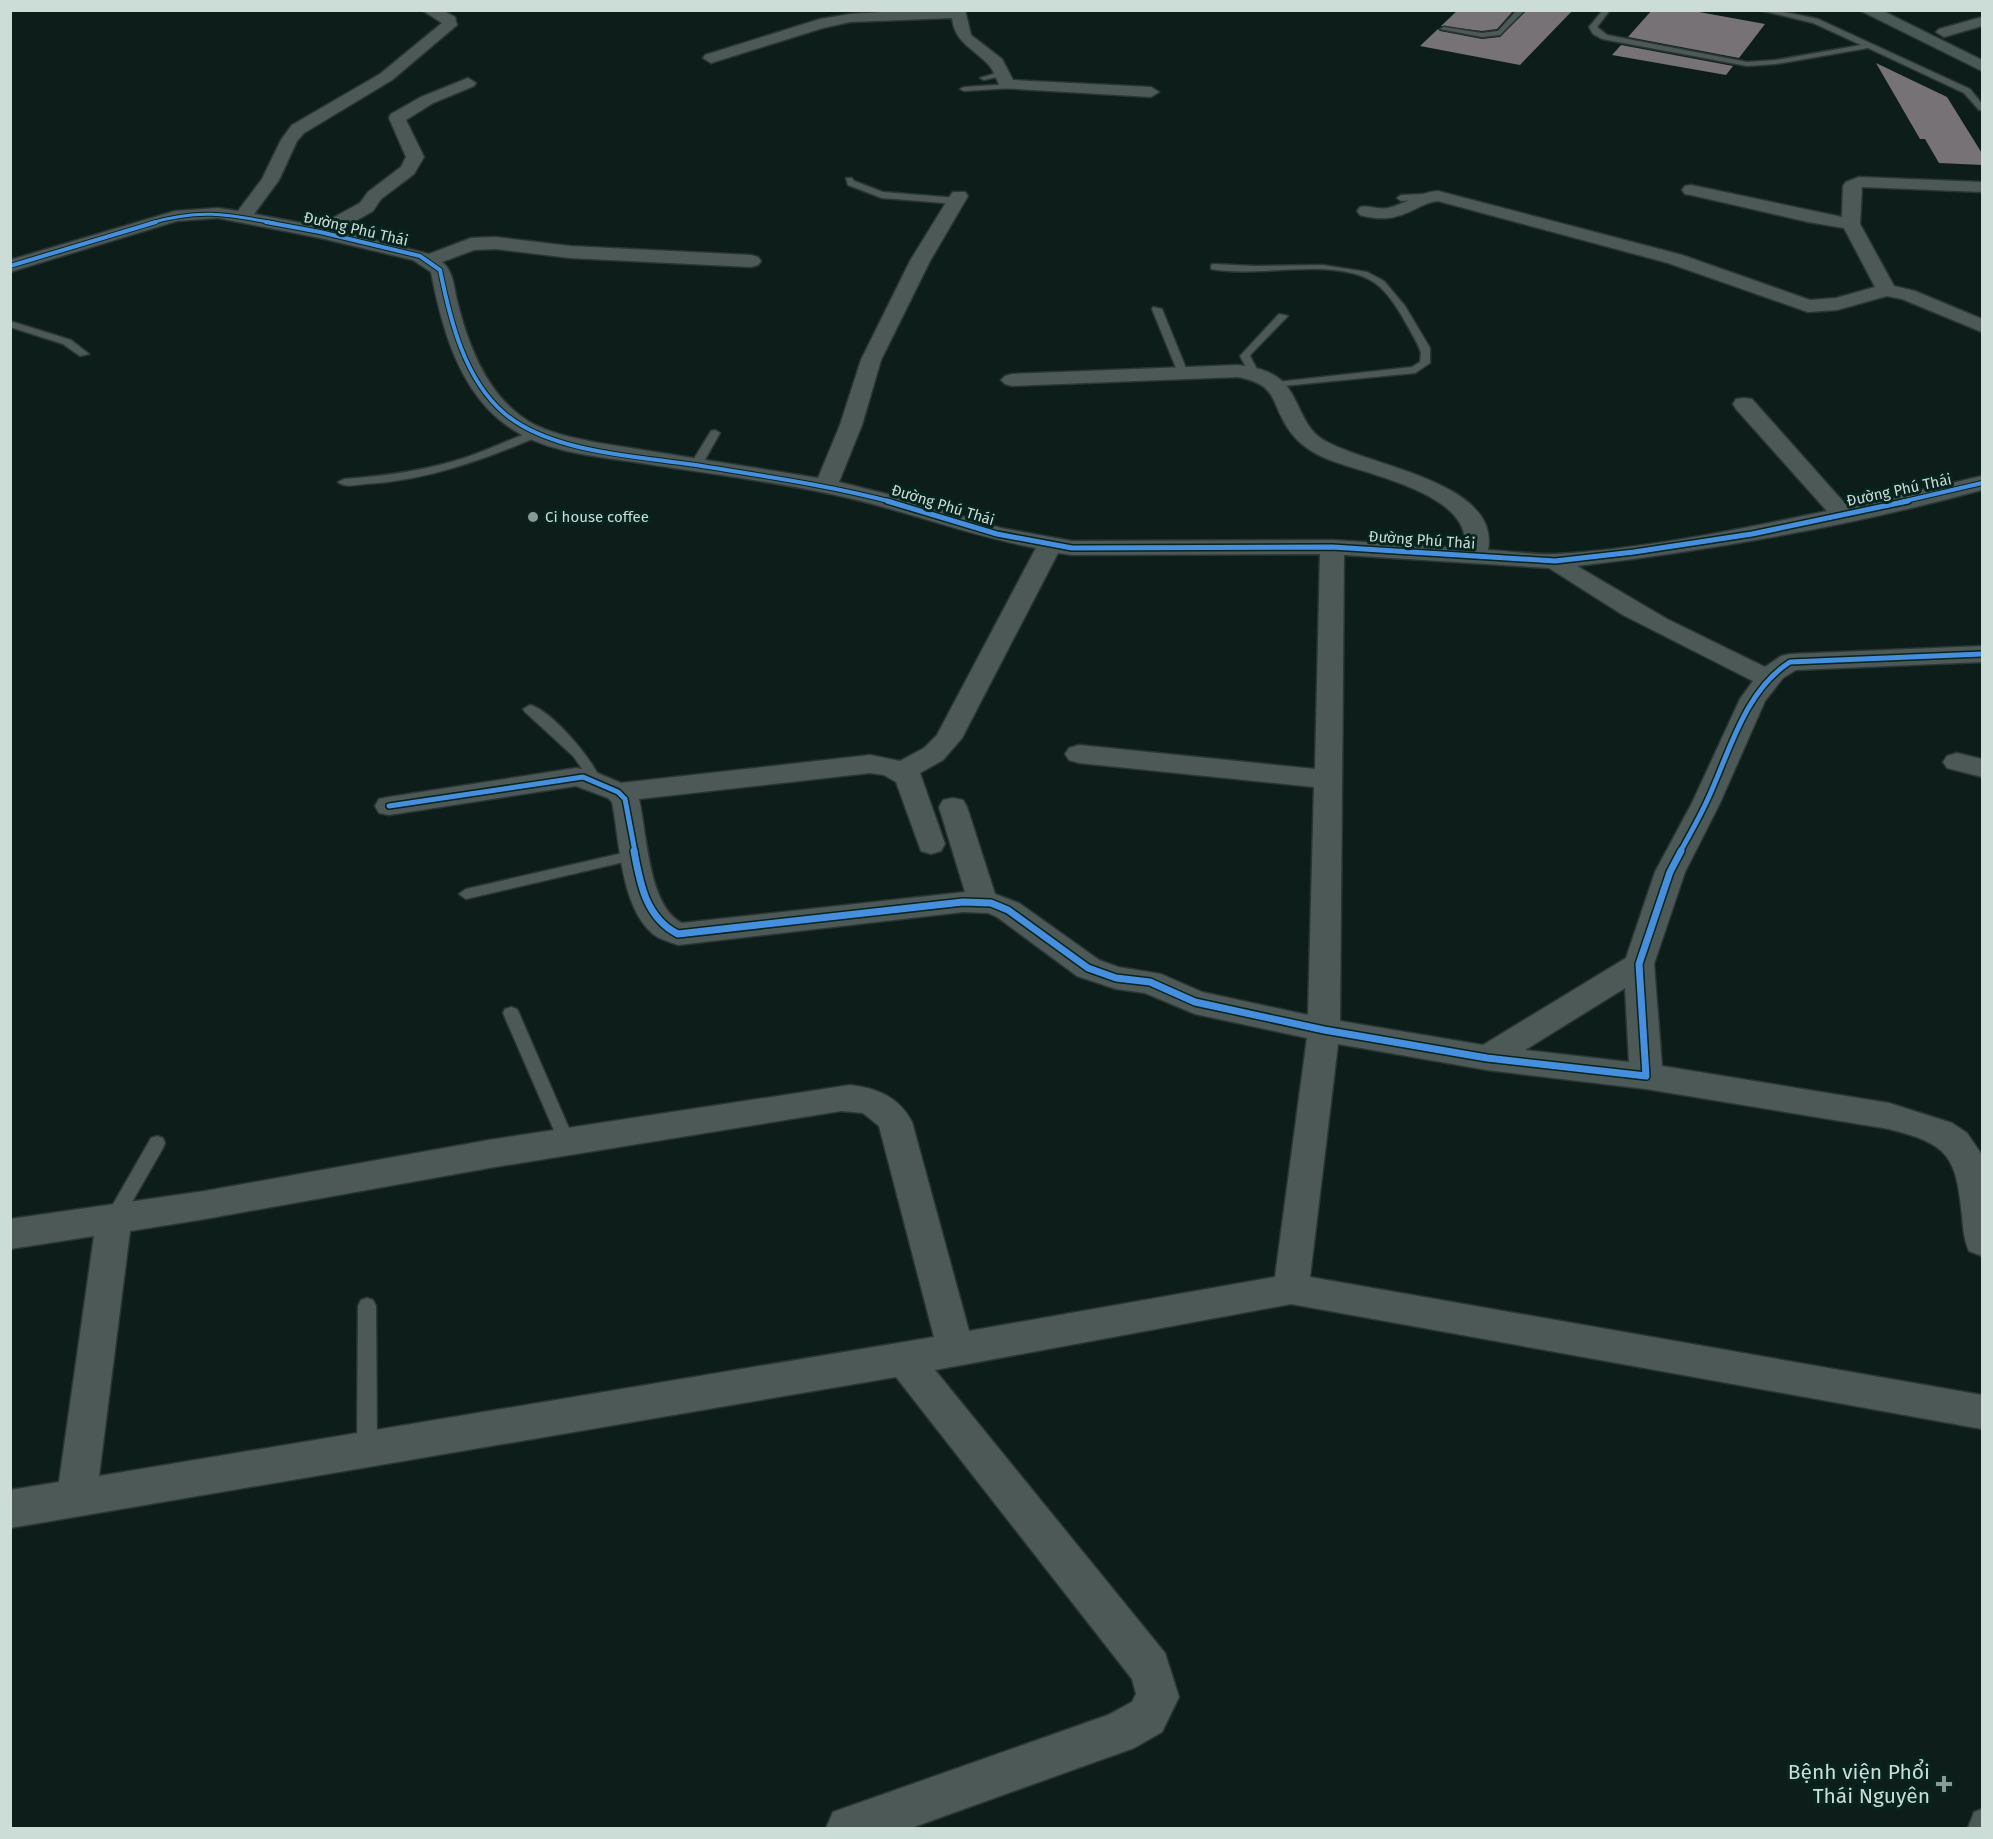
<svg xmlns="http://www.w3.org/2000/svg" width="1993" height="1839" font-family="'Fira Sans',sans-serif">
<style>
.building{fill:#767276}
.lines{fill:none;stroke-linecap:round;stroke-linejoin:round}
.service-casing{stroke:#2b3634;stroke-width:3}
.minor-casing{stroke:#2b3634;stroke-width:3}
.trunk-casing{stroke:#2b3634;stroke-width:3}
.service{fill:#4d5956;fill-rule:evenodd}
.minor{fill:#4d5956;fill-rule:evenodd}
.trunk{fill:#475a56;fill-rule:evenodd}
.cycleway-far3-casing{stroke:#07241e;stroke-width:5}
.cycleway-far2-casing{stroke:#07241e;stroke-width:6}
.cycleway-far1-casing{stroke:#07241e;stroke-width:8}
.cycleway-casing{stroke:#07241e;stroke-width:10}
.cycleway-far3{stroke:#468fdf;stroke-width:3}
.cycleway-far2{stroke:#468fdf;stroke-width:4}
.cycleway-far1{stroke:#468fdf;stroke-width:5}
.cycleway{stroke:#468fdf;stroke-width:7}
.poi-dot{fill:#899a95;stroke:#07241e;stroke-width:2}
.labels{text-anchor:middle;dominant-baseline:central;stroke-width:6;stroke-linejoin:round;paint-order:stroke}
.far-street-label{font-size:15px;fill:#ccdcd7;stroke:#07241e}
.far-poi-label{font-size:15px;fill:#ccdcd7;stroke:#07241e;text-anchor:start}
.near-poi-label{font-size:21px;fill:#ccdcd7;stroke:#07241e;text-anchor:end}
</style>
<rect width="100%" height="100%" fill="#0d1e1a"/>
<!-- building -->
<path class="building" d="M1458,10H1514L1497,29L1482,31L1441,26Z
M1527,10H1573L1520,65L1420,46L1438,29L1440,31L1482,39L1500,37Z
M1652,10H1688L1765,24L1739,58L1628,37Z
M1621,45L1733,66L1726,75L1612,55Z
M1876,63L1947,97L1983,155V165L1939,163L1925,139H1920Z"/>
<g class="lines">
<defs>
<path id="service" d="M1517,10H1525L1500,35L1482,37L1440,29L1444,27L1482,33L1498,31Z
M1603,10H1610L1597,27L1607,35L1747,62L1776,60L1861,45L1813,23L1759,10H1775L1818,19L1970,89L1982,104V110H1979L1964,93L1868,48L1776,64L1747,66L1602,39L1593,34L1589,27Z
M1003,71L1007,73L1006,75L984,80L980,78Z
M1010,84L1014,86L1013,88L964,91L960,89L964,87Z
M846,178H852L854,181L883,192L957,198L962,201L957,204L882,198L848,185Z
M1425,194L1429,197L1428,199L1401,201L1397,198L1401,195Z
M1214,264L1255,266L1323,265L1367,272L1384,281L1405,306L1430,348V363L1415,373L1273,387L1272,385L1277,382L1412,367L1420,362L1421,353C1417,340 1408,328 1402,316C1394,303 1385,289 1372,281C1332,257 1257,278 1211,269V265Z
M1153,307L1162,309L1188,373L1187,375L1178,373L1152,309Z
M1279,314L1288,316L1252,353L1250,356L1259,373L1250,375L1240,356Z
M10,321L71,340L89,354L80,356L63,344L10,327Z
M538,430L543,433L542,435C485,459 427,481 365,484C356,485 345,488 338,482L344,479C385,476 424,471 464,458C489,450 513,437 538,430Z
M715,430L720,433L702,465L700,467H692L690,465L711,431Z
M530,705C551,710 595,761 601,782L599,785H589L585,773L573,756L525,712L523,709Z
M636,850L643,855L641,858L466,899L459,894L466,889Z
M511,1007L517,1009L519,1013L575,1142L573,1147L567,1149L561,1147L559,1142L503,1013L505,1009Z
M157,1136L163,1138L165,1143L163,1148L120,1223L114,1225L108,1223L105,1218L108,1213L151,1138Z
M367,1298L373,1300L376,1306L377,1450L374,1456L367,1459L360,1456L357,1450L358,1306L361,1300Z
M1982,1809V1828H1968L1974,1812Z"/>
<path id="minor" d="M422,10H442L455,17L457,25L392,80L304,133L297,141L279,180L254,214L318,226L360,203L368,192L401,167L406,157L389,118L391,114L421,97L468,78L476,83L474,86L433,103L406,120L424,157L414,174L381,199L373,211L338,231L429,254L471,238L496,237L570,246L751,255L758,257L761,261L758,265L751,267L570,258L496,249L474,250L442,262C454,271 454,290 458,304C469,348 488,396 528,421C550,434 575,438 599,443L818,478L840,425L861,360L910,261L950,196L953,192H965L968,196L930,261L881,360L862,425L839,482L899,497L1001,528L1072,541L1332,540L1464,548C1475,493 1362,474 1325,458C1306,450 1291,437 1282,418C1276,407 1274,395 1264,387C1256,381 1247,379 1238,377L1012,386L1005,384L1001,380L1005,376L1012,374L1238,365C1251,367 1266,369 1277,377C1299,392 1299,424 1322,439C1364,466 1501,480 1488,550C1510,551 1534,555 1556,554C1644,549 1741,529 1827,511L1736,409L1733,404L1736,399L1744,398L1752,399L1848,507L1982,476V490C1850,526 1714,550 1577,566L1667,619L1765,667L1781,656L1790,654L1982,646V662L1796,670L1783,678L1765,701L1720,803L1685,872L1654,964L1662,1066L1889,1103L1952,1123L1967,1133L1982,1155V1256L1969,1251C1964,1240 1963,1228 1962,1215C1956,1155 1948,1144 1889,1129L1646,1089L1487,1070L1338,1044L1310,1277L1982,1395V1429L1291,1304L935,1370L1165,1653L1179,1697L1162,1732L1134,1748L911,1828H826L833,1812L1108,1715L1132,1702L1136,1694L1132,1679L896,1377L10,1528V1490L59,1482L94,1236L10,1249V1219L205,1191L489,1140L850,1085C877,1088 899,1097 912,1122L969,1331L1275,1277L1307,1038L1195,1014L1145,993L1116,989L1077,976L997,917L988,913L963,912L678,945C670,942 659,939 653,934C620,906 620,841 612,802L608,798L576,786L389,815L379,813L375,806L379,799L389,797L576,768L593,771L621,783L870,755L900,761L924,748L937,735L1036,548C965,535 897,507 826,493C763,480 698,472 634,462C594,456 546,452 512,429C460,396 442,329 431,272L413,260L320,238L218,218L177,221L10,272V260L175,211L218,208L238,211L262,179L281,140L292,125L380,74L442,23ZM1058,553L1072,555L1320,554L1315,769L1079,745L1069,748L1065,754L1069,760L1079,763L1314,787L1308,1015L1202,992L1161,974L1118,967L1099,960L1019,903L995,894L967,807L963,800L953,798L943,800L939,807L965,892L682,923C648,906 647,833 639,799L870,773L884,775L896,782L921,851L931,854L941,851L945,844L920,773L943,760L962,738ZM1344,555L1549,568L1623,615L1753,681L1740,699L1692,803L1655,872L1626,958L1483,1045L1340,1021ZM1625,988L1629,1062L1525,1050ZM841,1111L863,1113L879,1126L934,1337L99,1476L130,1231L205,1219L489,1168Z
M915,10H965L971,35L1002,59L1013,80L1151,87L1159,92L1151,97L1001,88C996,80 994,69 987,63C971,47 955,42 952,18L850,22L823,28L711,63L703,58L705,55L820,19L850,14Z
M1982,17V26L1944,37L1936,32L1939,29Z
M1859,177L1982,182V192L1862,187L1860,224L1894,286L1915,291L1982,319V332L1902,299L1887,296L1837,310L1808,312L1668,263L1438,201C1427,202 1420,207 1411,211C1393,220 1378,220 1360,215L1357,211L1360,207C1369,205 1378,210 1388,208C1406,204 1419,192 1438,191L1682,255L1810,300L1836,298L1875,287L1844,228L1808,222L1691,195L1685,194L1682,190L1685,186L1691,185L1842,217L1843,186L1846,182Z
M1957,753L1982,759V777L1947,768L1943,762L1947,756Z"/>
<path id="trunk" d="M1859,10H1881L1982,60V71Z"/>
</defs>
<!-- service casing -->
<use href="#service" class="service-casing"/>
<!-- minor casing -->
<use href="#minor" class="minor-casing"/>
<!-- trunk casing -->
<use href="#trunk" class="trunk-casing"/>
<!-- service -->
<use href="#service" class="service"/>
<!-- minor -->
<use href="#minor" class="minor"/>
<!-- trunk -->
<use href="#trunk" class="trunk"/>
<defs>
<path id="cycleway-far3" d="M151,223C199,209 225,214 274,223"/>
<path id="cycleway-far2" d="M266,222L320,232L420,256L440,270C450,319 464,379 504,413C551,453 637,456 696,465C762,476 828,485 892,502
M10,266L156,222
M1901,502L1982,483"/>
<path id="cycleway-far1" d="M887,501L997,534L1072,548L1332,547L1555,561L1634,552L1752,534L1908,501
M389,806L583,777L618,792L625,799L635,852
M1680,852C1689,836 1698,820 1706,803C1729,755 1743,692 1790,662L1982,654"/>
<path id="cycleway" d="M634,851C640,884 646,918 678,934L963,902L991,903L1008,910L1088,968L1116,978L1150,982L1195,1002L1324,1030L1487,1058L1646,1076L1639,964L1670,872L1681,851"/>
</defs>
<!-- cycleway-far3 casing -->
<use href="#cycleway-far3" class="cycleway-far3-casing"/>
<!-- cycleway-far2 casing -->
<use href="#cycleway-far2" class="cycleway-far2-casing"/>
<!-- cycleway-far1 casing -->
<use href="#cycleway-far1" class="cycleway-far1-casing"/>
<!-- cycleway casing -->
<use href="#cycleway" class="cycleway-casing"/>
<!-- cycleway-far3 -->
<use href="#cycleway-far3" class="cycleway-far3"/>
<!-- cycleway-far2 -->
<use href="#cycleway-far2" class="cycleway-far2"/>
<!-- cycleway-far1 -->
<use href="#cycleway-far1" class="cycleway-far1"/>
<!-- cycleway -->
<use href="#cycleway" class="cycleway"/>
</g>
<!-- markers -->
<g class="poi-dot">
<circle cx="533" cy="517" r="6"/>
<path d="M1941 1775h6v6h6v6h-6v6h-6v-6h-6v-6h6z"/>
</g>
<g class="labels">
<!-- far-street labels -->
<g class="far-street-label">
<text transform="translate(356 229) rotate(13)">Đường Phú Thái</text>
<text transform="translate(1899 490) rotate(-12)">Đường Phú Thái</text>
<text transform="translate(943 505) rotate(17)">Đường Phú Thái</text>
<text transform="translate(1422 540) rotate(4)">Đường Phú Thái</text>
</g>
<!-- far-poi labels -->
<g class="far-poi-label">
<text x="545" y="517">Ci house coffee</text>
</g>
<!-- near-poi labels -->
<g class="near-poi-label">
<text x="1930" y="1772">Bệnh viện Phổi<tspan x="1930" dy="24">Thái Nguyên</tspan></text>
</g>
</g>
<!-- border -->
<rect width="1993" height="1839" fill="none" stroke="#ccdcd7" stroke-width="24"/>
</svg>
